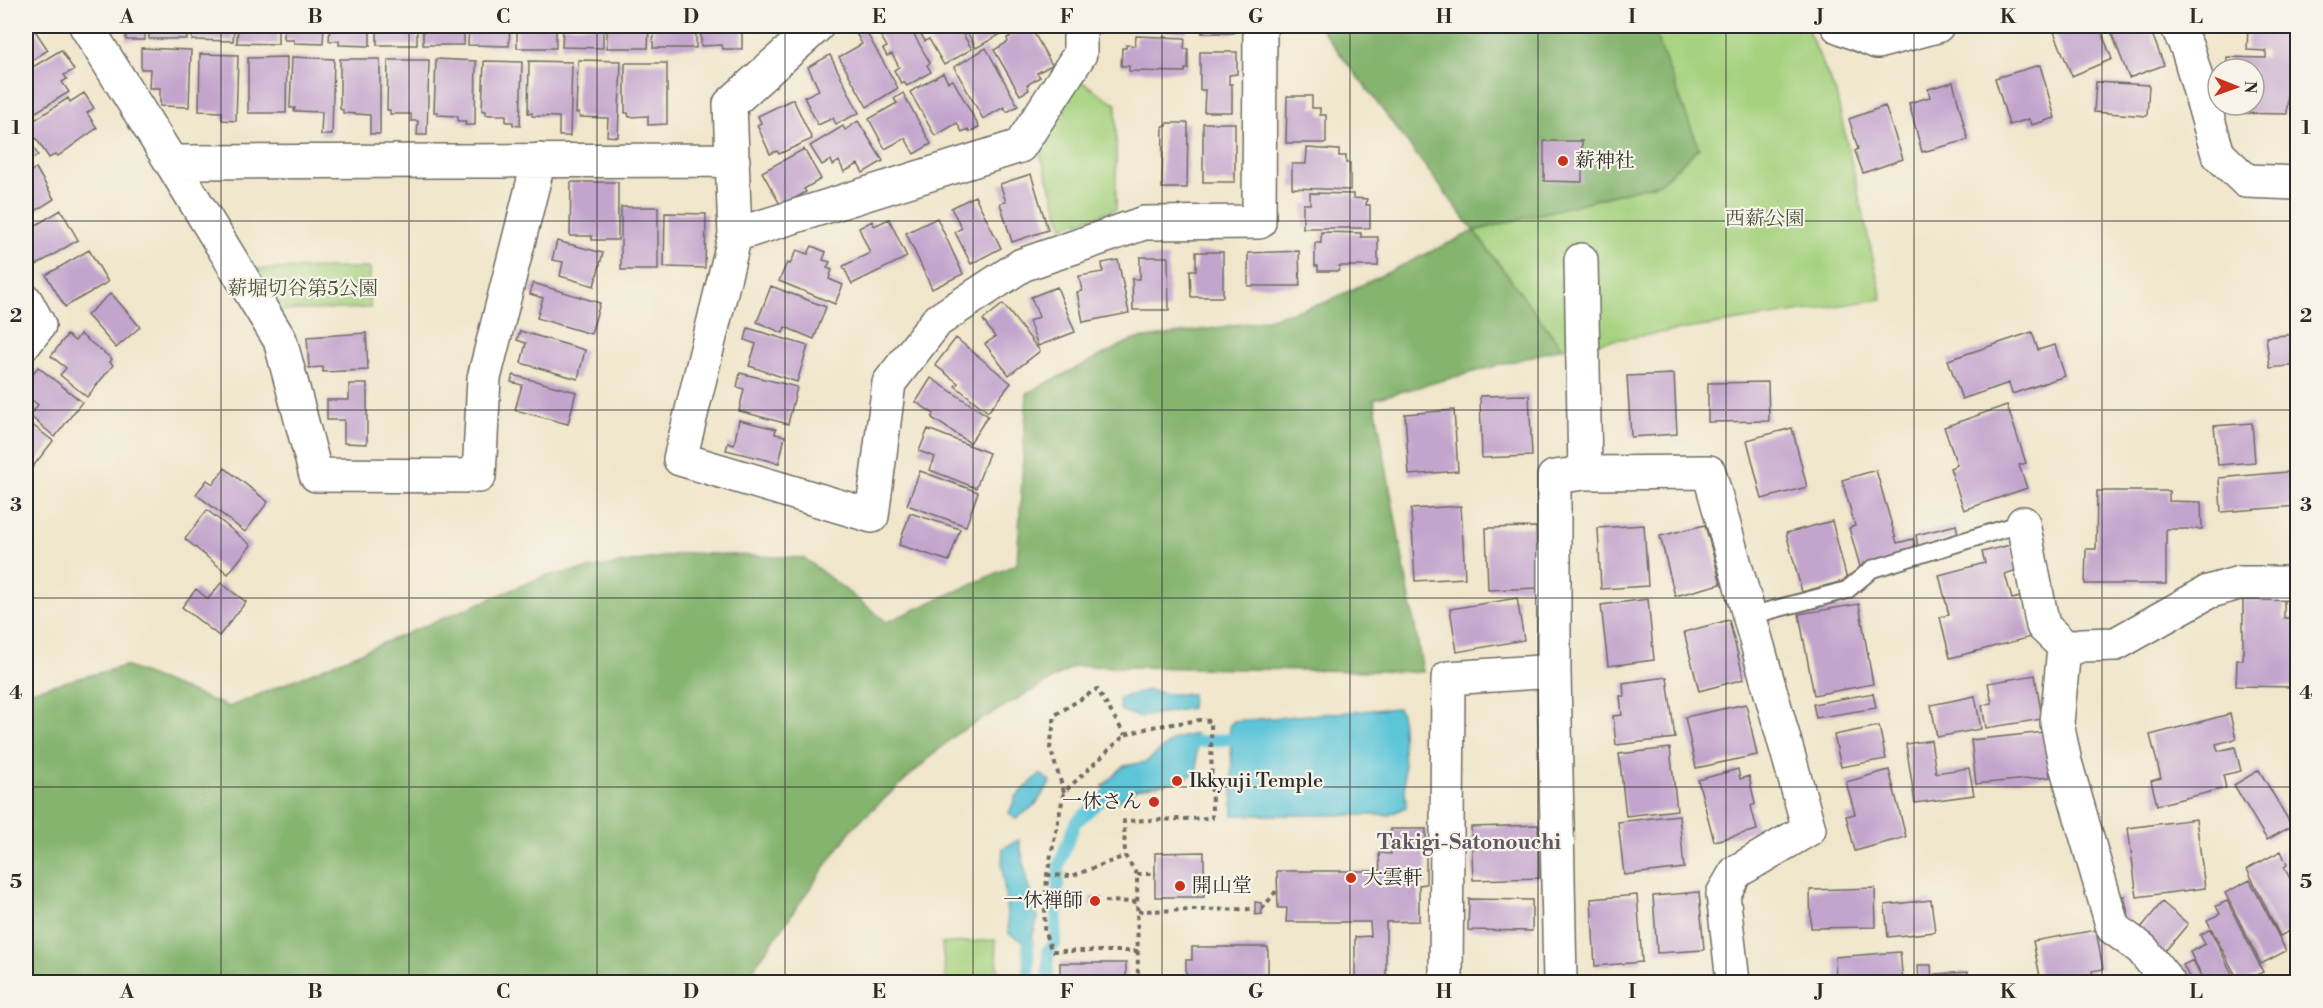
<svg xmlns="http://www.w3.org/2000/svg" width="2323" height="1008" font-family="'Libre Bodoni','Noto Serif JP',serif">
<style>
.green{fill:#a6d27f;stroke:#687e55;stroke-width:1.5}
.forest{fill:#84b46e;stroke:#58704c;stroke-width:1.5}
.water{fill:#5cc5d8;stroke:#447882;stroke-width:1.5}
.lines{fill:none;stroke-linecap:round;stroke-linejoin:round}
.stream{stroke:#5cc5d8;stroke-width:12}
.building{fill:#c3a4cd}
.lane-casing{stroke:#706c63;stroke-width:20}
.street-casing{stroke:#706c63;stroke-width:36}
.path{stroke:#706c63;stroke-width:4;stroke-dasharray:4.5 4.5;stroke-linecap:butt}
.lane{stroke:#fff;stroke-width:16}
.street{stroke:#fff;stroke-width:33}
.grid{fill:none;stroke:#2b2b2b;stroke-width:1.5;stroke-opacity:0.55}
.poi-dot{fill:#c8321e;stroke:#f7f3e8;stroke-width:2}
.labels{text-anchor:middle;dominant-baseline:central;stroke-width:4.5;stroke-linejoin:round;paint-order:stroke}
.poi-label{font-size:20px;fill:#2b2b2b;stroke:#f7f3e8;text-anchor:start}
.park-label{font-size:20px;fill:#4a5540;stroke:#f7f3e8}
.neighbourhood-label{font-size:21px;font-weight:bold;fill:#605564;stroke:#f7f3e8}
.neatline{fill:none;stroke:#2b2b2b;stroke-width:2}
.grid-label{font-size:20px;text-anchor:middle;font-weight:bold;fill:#2b2b2b}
</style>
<rect width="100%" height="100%" fill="#f7f3e8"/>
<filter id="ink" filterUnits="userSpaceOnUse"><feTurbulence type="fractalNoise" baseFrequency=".0167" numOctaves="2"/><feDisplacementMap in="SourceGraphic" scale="12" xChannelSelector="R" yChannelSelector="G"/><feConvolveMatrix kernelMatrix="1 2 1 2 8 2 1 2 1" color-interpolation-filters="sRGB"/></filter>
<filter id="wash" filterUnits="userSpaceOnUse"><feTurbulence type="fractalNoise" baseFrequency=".008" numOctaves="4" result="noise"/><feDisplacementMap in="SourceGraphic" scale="24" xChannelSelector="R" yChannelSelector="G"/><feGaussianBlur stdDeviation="1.35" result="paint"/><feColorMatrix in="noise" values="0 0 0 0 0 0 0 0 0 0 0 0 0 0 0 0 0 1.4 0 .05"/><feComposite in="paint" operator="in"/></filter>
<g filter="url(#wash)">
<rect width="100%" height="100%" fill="#f0e6cb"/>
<!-- green -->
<path class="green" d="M1644,26H1806L1836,94L1882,299L1562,348L1474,231L1660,183L1656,36Z
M1071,75L1116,104V209L1063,227L1034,133Z
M370,268V308L268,311L236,269Z
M995,940L999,982H946L942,944Z"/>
<!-- forest -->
<path class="forest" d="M1321,26H1644L1656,36L1699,148L1660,183L1474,231L1562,348L1374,399L1423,672L1075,666L956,734L853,827L744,982H26V692L125,666L229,707L545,576L687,553L804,558L887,622L1017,564L1027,393L1132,340L1256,322L1324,303L1474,231L1320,27Z"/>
<!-- water -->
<path class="water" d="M1148,690L1168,694H1192L1191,708L1139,717L1120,710L1119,698Z
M1398,708L1401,713L1406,807L1389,815H1233L1231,739L1229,726L1234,721Z
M1196,734L1197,771L1183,780L1136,789L1114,804L1103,786L1124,766L1146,762L1174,739Z
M1040,774L1051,782L1035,805L1016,819L1009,813L1016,797Z
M1019,840L1028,886L1038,917L1031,941L1028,943L1009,934L1002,864L1003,848Z"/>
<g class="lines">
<!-- stream -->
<path class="stream" d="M1197,742L1231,739
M1028,943L1029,982
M1048,982V950L1055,944L1059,865L1075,823L1108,794"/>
</g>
<g id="blocks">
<!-- building -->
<path class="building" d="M26,26H32L48,50L26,64Z
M126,26H145V40H126Z
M149,26H187V39H149Z
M192,26H234L233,41L192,40Z
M238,26H278V44L237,43Z
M284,26H324L323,44L294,43V40H284Z
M330,26H370V46L339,45V41H329Z
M377,26H417V45H377Z
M423,26H464V45H423Z
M469,26H510L509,46L468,45Z
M517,26H556V48H517Z
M563,26H603V48L562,47Z
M607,26H649L648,48H607Z
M654,26H696V48H653Z
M701,26H742V49H723L722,45L701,46Z
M875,26H909L930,63L927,65L931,72L907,86L904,82L901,83L894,70L899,67L892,54L887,56L883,49L887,47Z
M916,26H958L972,49L944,65L929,39L925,41Z
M964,26H1015L976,48Z
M1030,26L1052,65L1037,73L1040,77L1027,85L1029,90L1020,95L994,50L1008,42L1007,38Z
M1123,26H1187V32L1123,30Z
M1202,26H1235L1234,33H1202Z
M2055,26H2099L2112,59L2072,76L2052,27Z
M2109,26H2149L2164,65L2129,78Z
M2248,26H2298V86H2288L2287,114L2225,113V105H2254V69H2226L2227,57L2266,58V51L2247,50Z
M864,28L898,88L867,107L839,57L862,44L856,33Z
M1136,36L1185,38L1184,49H1188V69H1185V72L1129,71V66H1121L1122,48H1126V45L1135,46Z
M141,48L191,50L189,107L160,106V88H149L150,69H141Z
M986,48L1018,106L1007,112L1004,107L983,119L954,67Z
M61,50L74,70L64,75L67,79L62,82L69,92L31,115L26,106V71Z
M1200,52H1237V74L1229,75V84H1232V112H1204L1205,90H1200Z
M200,54L238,55L236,121L222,120V112L199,111Z
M830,55L859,113L836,124L833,118L818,125L804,97L819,90L808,67Z
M287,57L286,113H248V58Z
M292,57L334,59L332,135H321L322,112L294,111L295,108H290Z
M340,59H380V134H370V115L343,113V110L340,109Z
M436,59L476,61L475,125H465L466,121H458V116L437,115V112H434Z
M388,60H429L427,135H417L418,121H411V114H390V110H387Z
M578,60L621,61L618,137L607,136L608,118L579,117V113H576Z
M484,61L522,62L520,126L513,125V122H506V115H486V111H482Z
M529,61L572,62L570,136H559V117L532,116V113H528Z
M625,63H667V124L648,125V116L629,117L628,113H625Z
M2040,65L2055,118L2031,125L2029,119L2009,125L1995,78Z
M943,73L948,82L953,80L979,127L970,132L968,129L962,132L957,123L935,136L910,92Z
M1953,82L1968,140L1922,152L1909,103L1930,97L1928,89Z
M2096,82L2149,85L2147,116L2094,112Z
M84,93L94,108L87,113L97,128L58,156L56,154L49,158L27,125L68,98L70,102Z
M903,93L931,144L914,154L905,138L885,149L869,119L897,103L894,99Z
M1287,96H1312V108H1320V115H1326V143H1286Z
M793,99L812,139L779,154L777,151L770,154L757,125L761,123L758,116Z
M1885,106L1903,159L1863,173L1855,151L1858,149L1849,119Z
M858,121L883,161L863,173L858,164L844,172L839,161L833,165L831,160L822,165L810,146L843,126L845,130Z
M1167,123H1188L1187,188H1162L1163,126H1167Z
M1203,123H1235V182H1203Z
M26,134L38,155L26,163Z
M1544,141H1582V182L1544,181Z
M1307,148L1339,150V156H1346V163H1350V190L1292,188V164H1306Z
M804,149L821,179L804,189L806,192L781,206L762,172Z
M36,168L54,199L26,217V174Z
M1031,174L1048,230L1012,242L1000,203L1006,202L1000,184Z
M571,182H618V240H592V236H570Z
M1310,193L1353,194V198L1367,199L1366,205H1370V228H1303V204H1310Z
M975,196L1001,248L971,264L955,232L962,228L951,208Z
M621,207H658V270H621Z
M61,210L78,240L33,267L26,254V231Z
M665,213L706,214L705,268L664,267Z
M937,218L963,274L932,289L906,233Z
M889,219L907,257L852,284L843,266L870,253L859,228L872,221L874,226Z
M1321,232L1361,233V237H1378V266H1339V271H1318V266H1315V243H1321Z
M557,241L603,253L594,286L560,276L563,262L552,260Z
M812,246L826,252L823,260L830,262L827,268L832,270L829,279L843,285L835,304L779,281L787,263L790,264L797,250L808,254Z
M89,250L108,282L65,307L46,275Z
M1299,251L1300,286H1248V253Z
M1196,252H1223V297H1191L1190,270H1196Z
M1140,257H1168L1169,310H1133L1132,279H1140Z
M1118,260L1129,313L1083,322L1077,292L1082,291L1079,276L1103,272L1102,263Z
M533,283L600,303L591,334L537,318L543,298L530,294Z
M771,286L826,307L814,339L785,327L783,333L757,322Z
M1057,287L1075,332L1038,346L1029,321L1039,317L1031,297Z
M111,293L140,327L116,348L87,315Z
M1003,304L1040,351L1009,375L985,344L995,337L983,320Z
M748,328L808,346L797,382L749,366L756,344L745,340Z
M520,331L585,350L578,379L521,363L526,343L517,340Z
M2032,332L2038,350L2055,345L2065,376L2012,394L2009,383L1962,399L1948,360Z
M366,333L368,370L323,372V367L309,368L307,337Z
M80,334L112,359L110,362L113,365L87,397L60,375L66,368L51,356L67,335L75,341Z
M2298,334V365L2270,368L2266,337Z
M956,338L1011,383L988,412L955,386L958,383L935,365Z
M38,367L82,402L55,437L30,416L38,405L26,395V382Z
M740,373L797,387L788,424L739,411L744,389L737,387Z
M1674,374L1677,434L1631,437L1627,376Z
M513,375L576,392L568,424L515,410L522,385L511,382Z
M931,378L988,416L970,443L932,418L934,414L916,402Z
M1768,382L1769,421L1708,422V383Z
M349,384H367V444L344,443V420H327V400H349Z
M1529,395L1532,456L1482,458L1480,396Z
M2007,405L2026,463L2019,465L2027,488L1964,510L1950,468L1957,465L1944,427Z
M1454,410L1458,471L1409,475L1405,414Z
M26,420L53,441L31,469L26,465Z
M739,420L776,429L775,434L785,436L779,463L726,450L728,443L734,445Z
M2252,423L2255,462L2218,465L2214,426Z
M1792,428L1807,487L1762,499L1747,440Z
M928,429L989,453L976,488L930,470L935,457L919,451Z
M225,468L268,502L245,532L196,494L207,480L213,484Z
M1876,470L1897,543L1913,539L1917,554L1861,570L1849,528L1855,526L1842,480Z
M920,471L978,492L966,526L907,505Z
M2298,471V506L2221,512L2219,478Z
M2097,491H2169V501L2201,502L2202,529H2166V584H2085L2086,549H2096Z
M1461,506L1465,578L1415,581L1411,509Z
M207,510L251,545L228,574L185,539Z
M910,513L960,529L949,561L899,545Z
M1832,521L1847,580L1802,592L1786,533Z
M1644,525L1648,586L1601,589L1598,528Z
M1705,525L1721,584L1675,596L1660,536Z
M1956,525L1959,537L1918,547L1916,535Z
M1536,527L1538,588L1488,590L1486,528Z
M2010,545L2017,570L2005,574L2012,599L2020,597L2031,637L1950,658L1940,617L1949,615L1939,575L1985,563L1982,552Z
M221,583L246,602L219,636L182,607L196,589L208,599Z
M1517,598L1524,640L1457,652L1450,609Z
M1648,599L1654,660L1608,666L1601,605Z
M2243,600H2284V618H2298V687L2236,686L2237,660H2243Z
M1859,604L1873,684L1814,695L1799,614Z
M1729,620L1744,679L1699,691L1684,632Z
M2035,675L2042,719L1986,728L1982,705L1992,703L1988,683Z
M1667,677L1675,738L1616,745L1613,716L1622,715L1620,696H1624L1623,683Z
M1873,693L1876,708L1816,718L1813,704Z
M1975,696L1981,729L1937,737L1931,705Z
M1746,704L1757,755L1696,768L1685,717Z
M2230,714L2236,739L2216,744L2218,751L2235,747L2241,771L2223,775L2226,788L2157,805L2151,781L2161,778L2150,735Z
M1879,726L1886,759L1841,767L1834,735Z
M2045,732L2050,777L1976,784L1971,740Z
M1931,740L1936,773L1969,768L1974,795L1915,803L1906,744Z
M1670,748L1677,810L1626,816L1619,754Z
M1738,769L1740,779L1749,776L1755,804L1751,806L1757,830L1714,841L1698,780Z
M1889,770L1906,837L1855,851L1846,816L1855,814L1846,782Z
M2259,770L2292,826L2267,840L2234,785Z
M1679,815L1684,868L1624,875L1618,822Z
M2196,819L2205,888L2137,897L2128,828Z
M1538,825L1539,878L1473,880L1471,827Z
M1391,829H1426V884L1419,885V921L1386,922V982H1355V937L1371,936L1370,922H1286L1287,908H1278L1277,871H1380L1379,853L1391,854Z
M2281,851L2287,865L2284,867L2298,894V927L2280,936L2247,869Z
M1204,852V897H1155V853Z
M2250,880L2286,951L2261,964L2225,893Z
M1875,888L1876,927L1811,928L1810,890Z
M1699,892L1704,950L1657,953L1653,896Z
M1637,895L1642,962L1595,966L1591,899Z
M2124,896L2130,922L2117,925L2111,899Z
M1090,897H1098V905L1090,906Z
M1469,899L1532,900V931L1468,930Z
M1931,900L1935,932L1888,937L1885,905Z
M2227,901L2263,972L2242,982H2239L2207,920L2220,914L2216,906Z
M1255,902L1261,903L1262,914L1255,915Z
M2162,902L2188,924L2161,956L2136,934Z
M2210,929L2236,982H2205L2190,952L2205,944L2200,935Z
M2096,930L2103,969L2092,971L2094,982H2041L2033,941Z
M1192,947H1268V982H1186V960H1192Z
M1900,952L1903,982H1825L1824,979H1836L1835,957Z
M2193,960L2204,982H2184L2190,979L2183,965Z
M1060,963H1126V982H1060Z
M1918,965H1931L1932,982H1919Z
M1968,972V982H1936V974Z
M2131,976L2134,982H2117Z"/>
</g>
</g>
<g filter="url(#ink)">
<use href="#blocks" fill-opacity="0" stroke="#706c63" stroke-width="1.5"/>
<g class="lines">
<defs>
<path id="lane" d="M1749,616L1847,590L1872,569L2023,523"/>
<path id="street" d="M86,26L171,162L733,160
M817,26L730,104L735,235L1020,146L1080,54V26
M1838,26L1877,42L1937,26
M2177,26L2188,50L2218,154L2246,181L2298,183
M171,162L280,340L316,475L479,476L484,378L539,160
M735,235L680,459L872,516L889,383L937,321L1022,265L1144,223L1259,222L1260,26
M1581,260L1585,473L1709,472L1809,829L1736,872L1723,894L1733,982
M26,301L39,325L26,342
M2023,523L2043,626L2068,650
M1446,982L1448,678L1554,671
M1560,982L1554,671V477L1585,473
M2168,982L2142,949L2113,928L2065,762L2057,723L2063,658L2068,650L2081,645L2116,644L2208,592L2239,583H2298"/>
</defs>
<!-- lane casing -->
<use href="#lane" class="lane-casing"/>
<!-- street casing -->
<use href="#street" class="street-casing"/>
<!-- path -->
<path class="path" d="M1064,792L1050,748L1055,715L1097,689L1125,735
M1137,874H1156
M1047,875L1072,876L1125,856
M1105,901L1137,902
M1262,909L1277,890
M1138,911L1255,909
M1138,951H1052L1044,931L1047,875L1064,792L1125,735L1152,727L1200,720L1211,721L1212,818L1124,821L1125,856L1137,874L1138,982
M1171,982L1186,980"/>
<!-- lane -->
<use href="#lane" class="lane"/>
<!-- street -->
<use href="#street" class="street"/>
</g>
</g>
<!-- grid -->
<path class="grid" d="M221,26V982M409,26V982M597,26V982M785,26V982M973,26V982M1162,26V982M1350,26V982M1538,26V982M1726,26V982M1914,26V982M2102,26V982M26,221H2298M26,410H2298M26,598H2298M26,787H2298"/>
<!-- markers -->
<g class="poi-dot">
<circle cx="1563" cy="161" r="6"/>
<circle cx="1177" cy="781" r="6"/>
<circle cx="1154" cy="802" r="6"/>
<circle cx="1351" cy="878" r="6"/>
<circle cx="1180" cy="886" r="6"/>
<circle cx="1095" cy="901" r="6"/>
</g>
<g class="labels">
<!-- poi labels -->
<g class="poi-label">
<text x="1575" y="161">薪神社</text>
<text x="1189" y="781">Ikkyuji Temple</text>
<text x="1142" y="802" text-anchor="end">一休さん</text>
<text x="1363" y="878">大雲軒</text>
<text x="1192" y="886">開山堂</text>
<text x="1083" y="901" text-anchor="end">一休禅師</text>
</g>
<!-- park labels -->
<g class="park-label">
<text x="1765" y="219">西薪公園</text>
<text x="303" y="289">薪堀切谷第5公園</text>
</g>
<!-- neighbourhood labels -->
<g class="neighbourhood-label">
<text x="1469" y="843">Takigi-Satonouchi</text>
</g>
</g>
<!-- margin -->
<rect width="2323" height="1008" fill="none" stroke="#f7f3e8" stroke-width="66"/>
<!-- north arrow -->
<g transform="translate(2236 87) rotate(91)"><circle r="28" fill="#f7f3e8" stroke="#a5a39c" stroke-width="1.5"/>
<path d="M0-4.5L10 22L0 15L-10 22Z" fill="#c8321e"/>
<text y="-9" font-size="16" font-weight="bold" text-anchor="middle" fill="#2b2b2b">N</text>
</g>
<rect x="33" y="33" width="2257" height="942" class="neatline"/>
<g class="grid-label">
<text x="127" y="23">A</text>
<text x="315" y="23">B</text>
<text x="503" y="23">C</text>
<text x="691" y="23">D</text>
<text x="879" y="23">E</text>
<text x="1067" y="23">F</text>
<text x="1256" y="23">G</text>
<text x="1444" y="23">H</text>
<text x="1632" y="23">I</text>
<text x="1820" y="23">J</text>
<text x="2008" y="23">K</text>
<text x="2196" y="23">L</text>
<text x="16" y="134">1</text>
<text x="2306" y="134">1</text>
<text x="16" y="322">2</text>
<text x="2306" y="322">2</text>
<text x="16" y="511">3</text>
<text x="2306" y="511">3</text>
<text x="16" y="699">4</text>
<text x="2306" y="699">4</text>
<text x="16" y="888">5</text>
<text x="2306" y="888">5</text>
<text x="127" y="998">A</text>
<text x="315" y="998">B</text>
<text x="503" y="998">C</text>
<text x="691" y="998">D</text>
<text x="879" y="998">E</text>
<text x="1067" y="998">F</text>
<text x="1256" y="998">G</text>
<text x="1444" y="998">H</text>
<text x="1632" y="998">I</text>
<text x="1820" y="998">J</text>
<text x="2008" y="998">K</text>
<text x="2196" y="998">L</text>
</g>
</svg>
